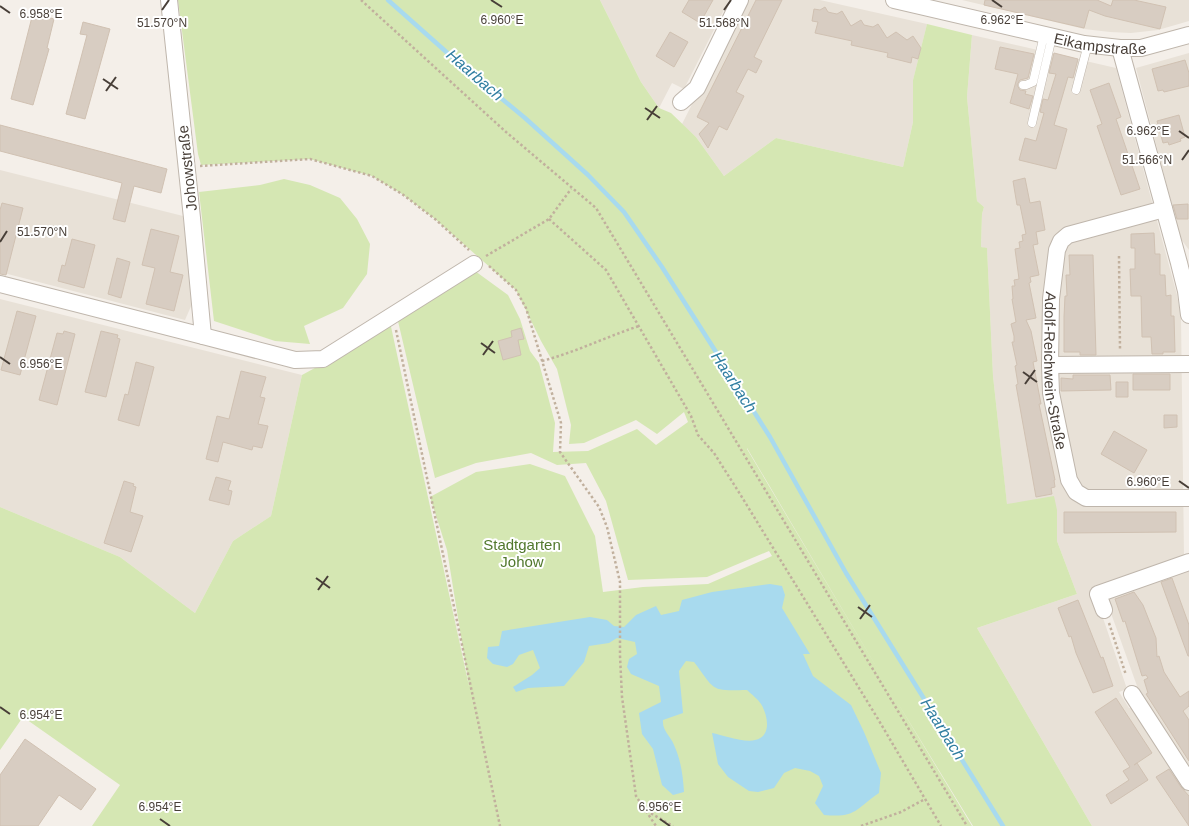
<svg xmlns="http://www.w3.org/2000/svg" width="1189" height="826" font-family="Helvetica,sans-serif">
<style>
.residential{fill:#e8e1d7}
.green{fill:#d5e7b3;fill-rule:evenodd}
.water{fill:#a8daee}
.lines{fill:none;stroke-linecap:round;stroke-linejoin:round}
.stream{stroke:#a8daee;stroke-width:4.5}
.building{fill:#d8cdc2;stroke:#d0c1b2}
.service-casing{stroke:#bfb6ac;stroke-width:9}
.minor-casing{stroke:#bfb6ac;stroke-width:18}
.path{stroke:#c1b09d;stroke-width:2.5;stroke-dasharray:2.5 2.5;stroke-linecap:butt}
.service{stroke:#fff;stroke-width:8}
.minor{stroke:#fff;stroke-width:16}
.ticks{fill:none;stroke:#483f38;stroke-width:2}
.labels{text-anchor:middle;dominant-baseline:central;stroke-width:4;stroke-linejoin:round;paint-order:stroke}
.street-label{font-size:15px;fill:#483f38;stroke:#fff}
.park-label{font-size:15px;fill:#51782c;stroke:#fff}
.water-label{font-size:16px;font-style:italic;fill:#307ea1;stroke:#fff}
.ticks-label{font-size:12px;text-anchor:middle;fill:#483f38;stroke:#fff;stroke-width:4;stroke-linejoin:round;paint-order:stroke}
</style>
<rect width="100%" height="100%" fill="#f4efe9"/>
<!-- residential -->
<path class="residential" d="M600,0H729L684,89L672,83L659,108L641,82Z
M745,0H820L927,24L913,80V122L903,167L776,138L724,176L696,137L682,124Z
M962,0H1189V21L1158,30L1131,33L1110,32L1084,29Z
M972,35L1116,68L1177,295L1181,317L1184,557L1090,590L1098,612H1101L1127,689L1119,692L1129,708L1137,709L1189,790V826H1092L977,628L1077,594L1057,541V510L1007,505L993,376L987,249L981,247L982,214L984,207L977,201L967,97Z
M1189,53V250L1181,239L1136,68Z
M0,170L183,216L192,304L185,320L0,272Z
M0,299L302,375L271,516L233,541L195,613L120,557L0,507Z
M1189,570V777L1144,707L1145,697L1137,686L1107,602L1111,594Z"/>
<!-- green -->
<path class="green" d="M178,0H600L641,82L659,108L671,113L696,137L724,176L776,138L903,167L913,122V80L927,24L972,35L967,97L977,201L984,207L982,214L981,247L987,248L993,376L1007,504L1054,496L1057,510V541L1077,594L977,628L1092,826H973L896,700L972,826H92L120,785L23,717L0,750V507L120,557L195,613L233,541L271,516L302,375L324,363L390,322L469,686L447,550L430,497L476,472L530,464L565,476L595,536L603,592L643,587L708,584L772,556L769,551L707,577L628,580L606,501L586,463L557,465L531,453L476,463L435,478L397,317L475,271L508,295L520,319L530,351L539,363L555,423L553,452L588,451L637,429L656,445L688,422L684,412L657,434L636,420L584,443L569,444L571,425L557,369L541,341L516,290L435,219L402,194L372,176L310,159L201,165L198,154ZM747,448V449L886,683Z
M284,179L310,185L340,198L357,219L370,244L367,274L343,308L304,326L310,344L275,341L214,321L199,192L260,185Z"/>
<!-- water -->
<path class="water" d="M770,584L782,586L785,595L782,608L810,654H803L813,676L851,705L864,732L881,773L879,793C855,809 857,818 824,815L815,803L823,786L819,776L810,771L795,768L784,773L774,788L758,792L749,791L728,777L718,764L712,733C723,735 744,743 755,740C772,737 768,715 761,704C758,699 751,694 747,690C710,691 716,691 694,662L686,661L679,671L683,713L663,720C662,731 670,735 674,745C681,760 683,776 684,792L673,795L662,785L653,749L642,734L639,713L661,702L659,686L631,674L627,667L629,659L637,654L635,642L617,638L609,643L589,646L584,662L564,686L528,688L516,692L513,687L532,675L540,668L533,650L519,655L513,664L507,667L493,664L487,658L488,647L499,646L502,631L590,617L607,620L614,626L624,627L636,615L656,606L661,615L679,611L682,600L712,592Z"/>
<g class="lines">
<!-- stream -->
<path class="stream" d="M388,0L461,65L525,118L588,175L624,212L662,267L770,437L846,573L1003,826"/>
</g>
<!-- building -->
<path class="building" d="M689,0H713L700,23L682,12Z
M756,0H782L754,57L762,61L756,73L748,69L736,92L744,96L727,130L719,126L708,148L699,134L709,123L697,117Z
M985,0H1097L1111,6L1113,0H1134L1166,7L1160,29L1105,16L1089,10L1084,28L984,5Z
M825,7L828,12L832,13L837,14L842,11L851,26L861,20L864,25L873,27L878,24L887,38L896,32L907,40L913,36L921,48L918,59L912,57L911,63L887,57L888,53L851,45L852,41L815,33L818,22L812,21L814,9L820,10Z
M33,13L54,19L47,48L49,49L33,105L11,99Z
M83,22L110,29L85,119L66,114L87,35L80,34Z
M670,32L688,42L674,67L656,56Z
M1000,47L1034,54L1028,78L1020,80L1017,85L1020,90L1026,91L1025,94L1033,96L1029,109L1010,103L1018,74L995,69Z
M1054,53L1078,59L1073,78L1068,77L1054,125L1067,129L1056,169L1019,160L1025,138L1036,141L1044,113L1040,112L1043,99L1048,100L1056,74L1049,73Z
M1185,60L1189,73V86L1164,92L1163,90L1158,91L1152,69Z
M1109,83L1121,117L1116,119L1140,189L1121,195L1097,126L1102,124L1090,90Z
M1179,115L1185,137L1180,139L1181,141L1169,145L1168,142L1163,143L1157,121Z
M0,125L167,169L161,193L134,186L125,222L113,219L122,183L0,151Z
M1025,178L1030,203L1040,201L1045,230L1036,232L1038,244L1033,245L1039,275L1030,277L1031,282L1029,283L1036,318L1026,320L1031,331L1037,361L1033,362L1041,404H1039L1055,480H1054L1055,487L1051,488L1052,494L1036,497L1016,385L1018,384L1015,366L1017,365L1012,342H1014V336L1011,324L1016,322L1012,299H1013L1012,286H1015L1014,280L1019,279L1015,249L1020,248L1019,242L1023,241L1022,235L1026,234L1020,205H1017L1013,181Z
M2,203L23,208L6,275L0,274V210Z
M1188,204V219H1177L1173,205Z
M151,229L179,236L170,272L183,275L174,311L146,304L155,268L142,265Z
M1154,233L1155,254H1160V275H1165L1166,296L1171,295V316H1174L1175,352H1163V354H1152L1151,337H1142L1141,296H1131L1130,269H1135V248H1131V234Z
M72,239L95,245L84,288L58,281L62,265L65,266Z
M1069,255H1093L1096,355H1080V352H1064V317L1065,296H1067L1066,275H1070Z
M117,258L130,262L121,298L108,294Z
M17,311L36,316L20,375L1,370Z
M521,328L524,339L518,340L521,355L503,360L498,341L512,337L511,331Z
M64,331L75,334L57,405L39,400L57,333L63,334Z
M101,331L118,335L117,338L120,339L106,397L85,392Z
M136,362L154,367L139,426L118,420L125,394L128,395Z
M241,371L266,377L260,397L265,398L258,424L268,426L262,448L253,446L252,450L223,442L218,462L206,459L217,416L229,419Z
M1133,374H1170V390H1133Z
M1073,375H1110L1111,390L1061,391V378L1073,379Z
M1116,382H1128V397H1116Z
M1164,415H1177V427L1164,428Z
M1114,431L1147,450L1134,473L1101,454Z
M216,477L231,481L228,490L232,491L229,505L209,500Z
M124,481L134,484L133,486L136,487L130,512L143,516L131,552L104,543Z
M1064,512H1176V532L1064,533Z
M1172,578L1189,625V656H1188L1161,582Z
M1134,592L1143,605L1156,638L1157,657L1159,656L1164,672L1180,697L1189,691V706L1183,711L1189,720V761L1146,694L1148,693L1144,680L1148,678L1146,675L1142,676L1125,621L1123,622L1115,599Z
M1078,600L1101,658L1103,657L1113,686L1093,693L1076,653L1071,636L1069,637L1058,608Z
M1116,698L1152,753L1134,765L1137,763L1148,780L1111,804L1106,795L1129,780L1123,771L1130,767L1095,712Z
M25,739L96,789L81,810L59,795L38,826H0V775Z
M1169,769L1181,787L1189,796V826L1156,777Z"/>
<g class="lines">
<defs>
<path id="service" d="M1023,85H1026L1033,82L1044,35
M1076,90L1088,44
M1032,123L1052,37"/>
<g id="minor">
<path id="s1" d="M894,0L1084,44L1120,48H1141L1189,35"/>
<path d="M1120,48L1179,263L1186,291L1189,315"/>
<path d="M681,102L697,88L740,0"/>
<path id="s2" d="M1164,209L1068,235L1061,241L1057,250L1051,299L1050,365L1051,393L1069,480L1076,492L1086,498H1189"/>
<path d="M0,284L203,336L192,218L169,0"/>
<path d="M203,336L295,360L323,359L474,264"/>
<path d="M1050,365L1189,364"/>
<path d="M1104,610L1098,594L1189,562"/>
<path d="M1132,694L1189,782"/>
</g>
</defs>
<!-- service casing -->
<use href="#service" class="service-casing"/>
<!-- minor casing -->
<use href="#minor" class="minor-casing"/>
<!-- path -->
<path class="path" d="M361,0L506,132L596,208L967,826
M200,166L310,159L372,176L402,194L435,219L469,250
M549,219L606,270L691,416L698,435L714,453L740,494L878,719L941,826
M486,256L549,219L571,189
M1119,256L1120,349
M489,266L516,290L526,308L561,423L560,452L599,507L607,527L620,582V656L622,697L636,796L645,810L673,826
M396,330L500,826
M542,361C576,352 606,337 639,326
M1109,623L1126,675
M646,811L656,826
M861,826L901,812L925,799"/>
<!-- service -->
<use href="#service" class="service"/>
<!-- minor -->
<use href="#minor" class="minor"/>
</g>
<!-- ticks -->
<path class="ticks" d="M491,0L502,7M992,0L1002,7M0,6L10,13M162,10L169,0M724,10L731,0M103,79L118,89M106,91L116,77M645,108L660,118M647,120L657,106M1179,131L1189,138M1182,160L1189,150M0,242L7,231M481,343L495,353M483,355L493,341M0,357L10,364M1023,372L1037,382M1025,384L1035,370M1179,481L1189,488M316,578L330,588M318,590L328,576M858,607L872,617M860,619L870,605M0,707L10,714M160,819L170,826M660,819L670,826"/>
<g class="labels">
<!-- street labels -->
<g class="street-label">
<text stroke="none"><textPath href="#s1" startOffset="211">Eikampstraße</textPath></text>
<text transform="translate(187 168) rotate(-96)">Johowstraße</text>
<text stroke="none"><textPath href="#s2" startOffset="240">Adolf-Reichwein-Straße</textPath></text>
</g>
<!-- park labels -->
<g class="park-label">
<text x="522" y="544">Stadtgarten<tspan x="522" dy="17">Johow</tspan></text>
</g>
<!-- water labels -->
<g class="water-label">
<text transform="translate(475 75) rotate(41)">Haarbach</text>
<text transform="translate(734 382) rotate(57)">Haarbach</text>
<text transform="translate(943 729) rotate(58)">Haarbach</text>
</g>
</g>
<g class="ticks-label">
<text x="41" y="18">6.958°E</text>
<text x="502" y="24">6.960°E</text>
<text x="1002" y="24">6.962°E</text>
<text x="162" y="27">51.570°N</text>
<text x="724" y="27">51.568°N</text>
<text x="1148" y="135">6.962°E</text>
<text x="1147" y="164">51.566°N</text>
<text x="42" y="236">51.570°N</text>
<text x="41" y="368">6.956°E</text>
<text x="1148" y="486">6.960°E</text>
<text x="41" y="719">6.954°E</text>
<text x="160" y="811">6.954°E</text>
<text x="660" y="811">6.956°E</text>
</g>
</svg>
